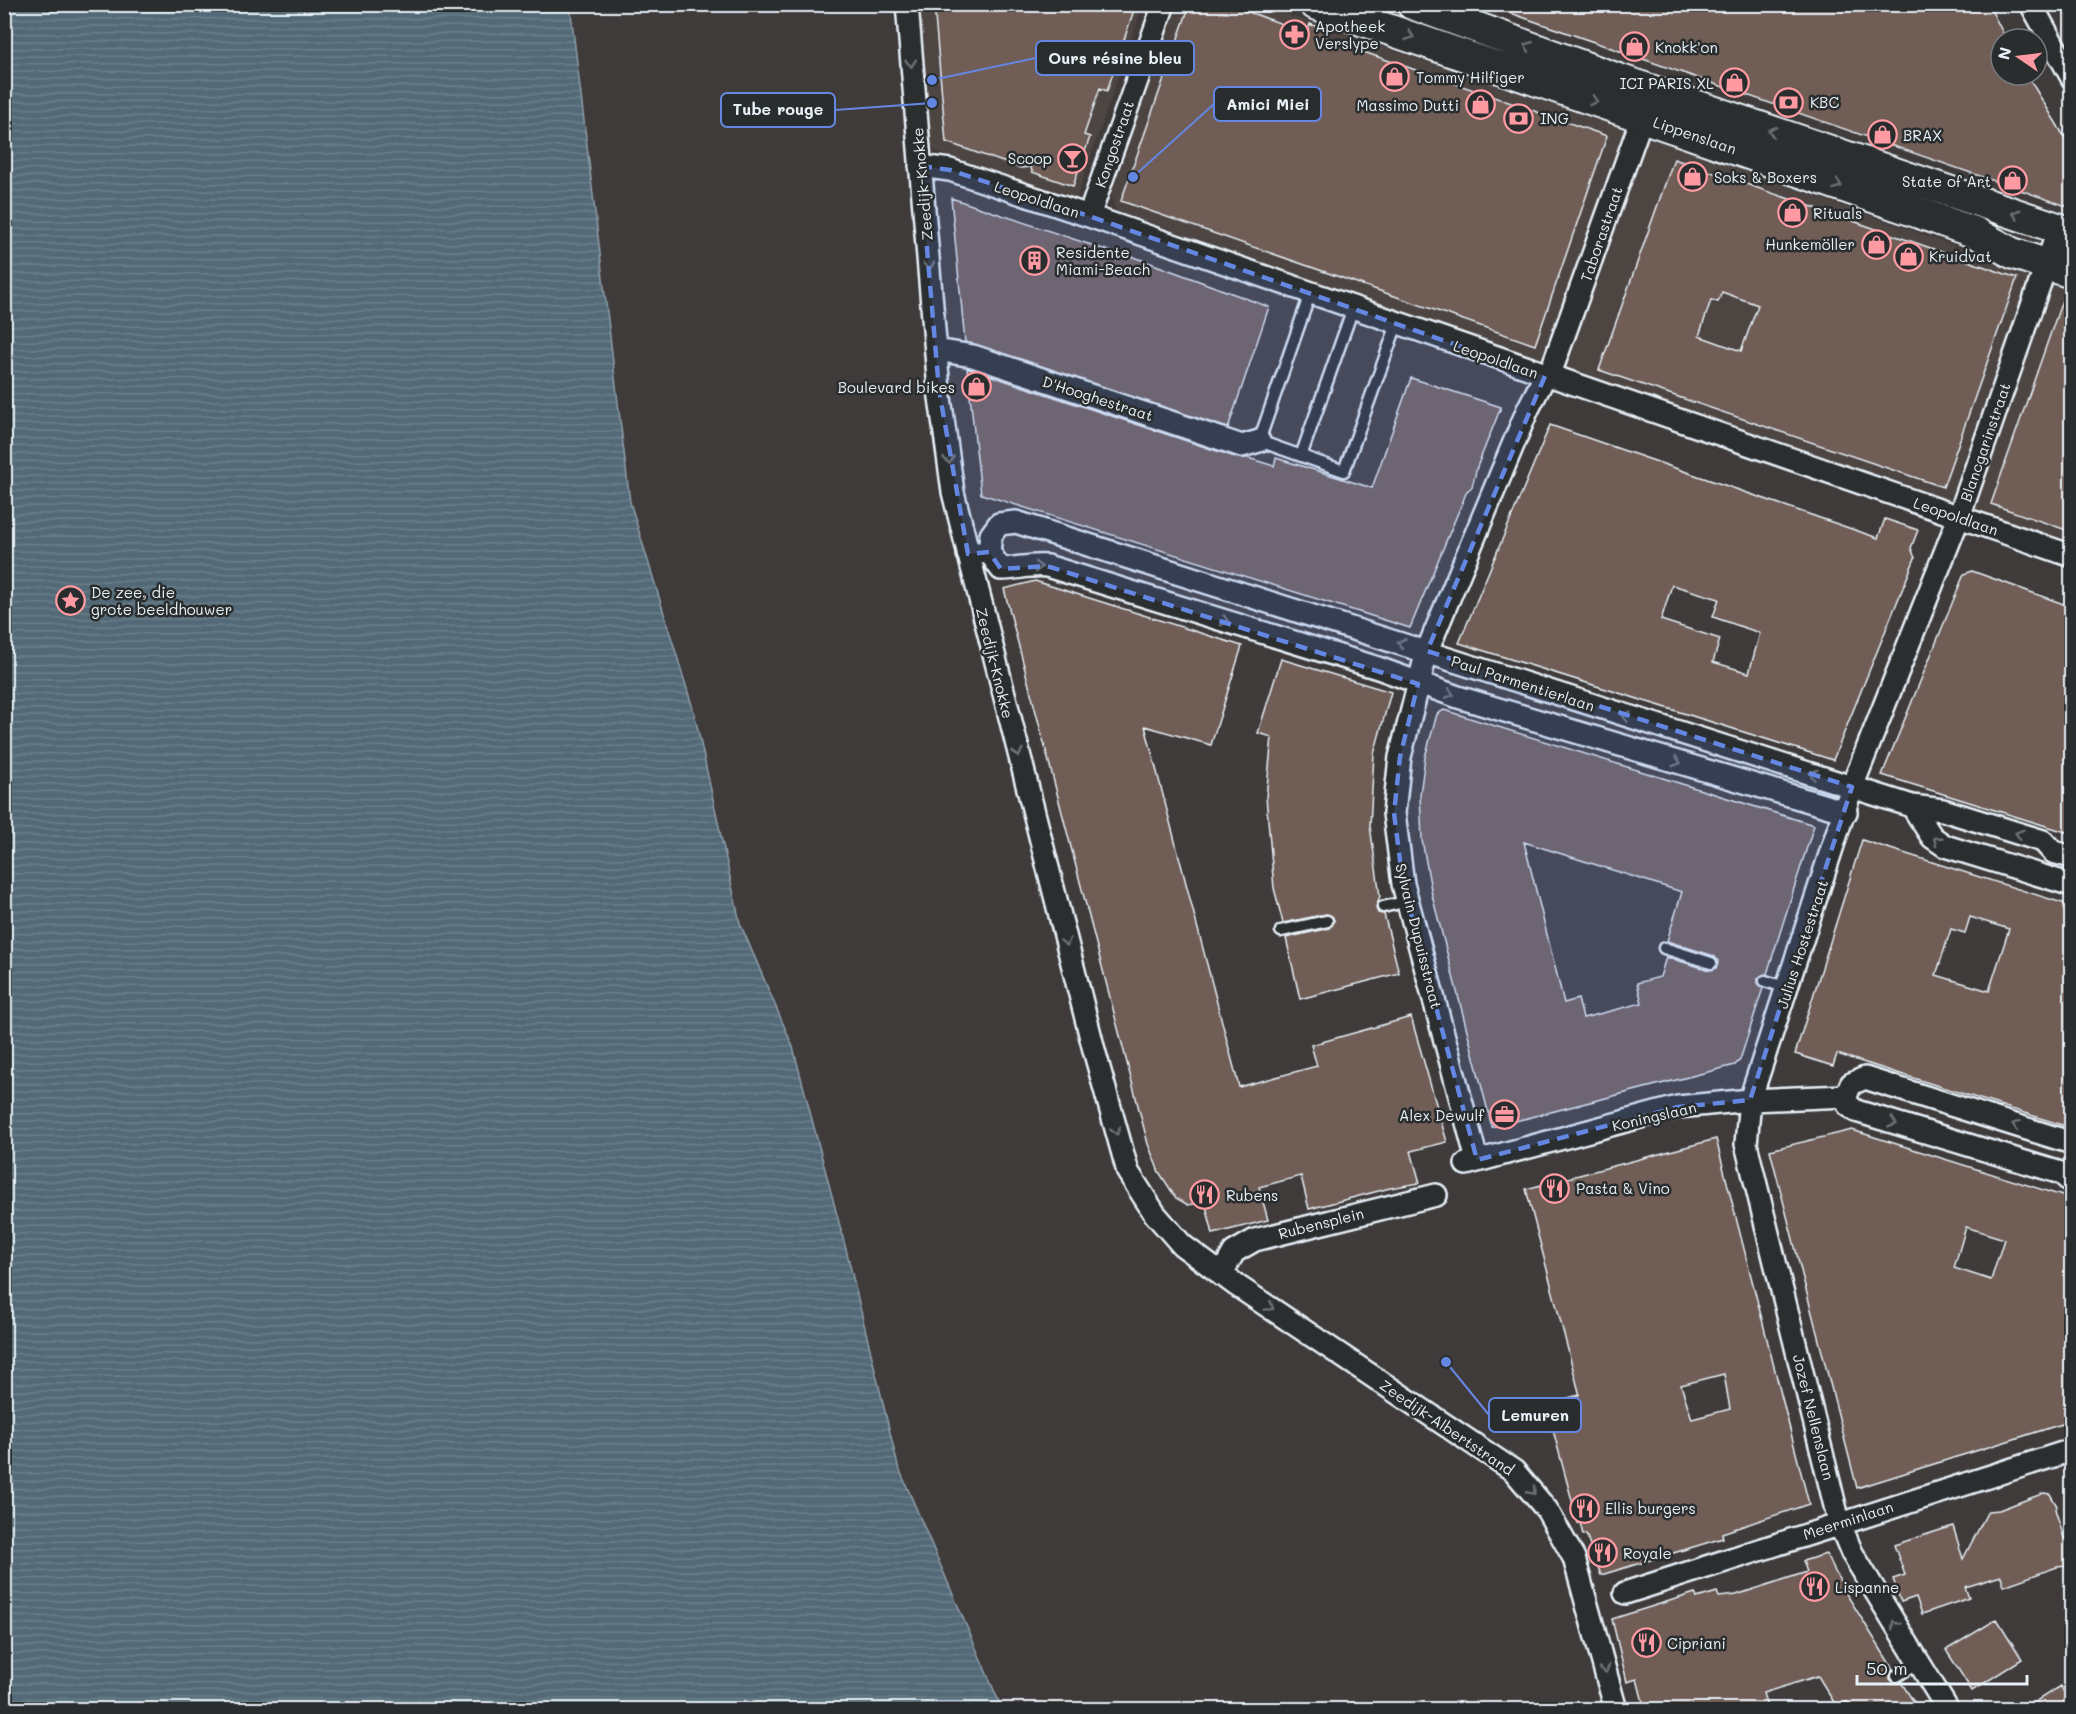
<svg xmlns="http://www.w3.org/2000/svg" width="2076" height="1714" font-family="Mali,sans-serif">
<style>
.built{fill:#4d4543}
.water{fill:url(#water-rules);stroke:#8f9fab;stroke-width:1.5}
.building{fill:#6f5d57;stroke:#e8f1f8;stroke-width:1.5;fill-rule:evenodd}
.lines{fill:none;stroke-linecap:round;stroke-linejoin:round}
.lane-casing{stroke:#e8f1f8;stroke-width:15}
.street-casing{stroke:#e8f1f8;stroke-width:26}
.secondary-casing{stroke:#e8f1f8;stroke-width:34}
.lane{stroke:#2a2d2e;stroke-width:10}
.street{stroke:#2a2d2e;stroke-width:21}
.secondary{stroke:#2a2d2e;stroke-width:30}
.oneway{stroke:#6c7275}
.marked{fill:#6487e3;fill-opacity:0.2;stroke:#6487e3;stroke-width:4.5;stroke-dasharray:12 8;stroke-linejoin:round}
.labels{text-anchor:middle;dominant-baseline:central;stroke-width:5;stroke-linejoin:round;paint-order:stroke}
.poi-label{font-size:15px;fill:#e8f1f8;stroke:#2a2d2e;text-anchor:start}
.street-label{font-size:15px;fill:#e8f1f8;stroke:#2a2d2e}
.leader{fill:none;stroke:#6487e3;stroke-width:2}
.callout-dot{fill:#6487e3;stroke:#2a2d2e;stroke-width:2}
.callout{fill:#2a2d2e;stroke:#6487e3;stroke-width:2}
.callout-label{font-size:16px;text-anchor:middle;font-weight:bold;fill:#e8f1f8}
</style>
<defs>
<pattern id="water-rules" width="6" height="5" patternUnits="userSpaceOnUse" patternTransform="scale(1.5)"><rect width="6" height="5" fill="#536977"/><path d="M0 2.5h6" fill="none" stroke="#6c7f8b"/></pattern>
</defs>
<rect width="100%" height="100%" fill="#3f3b3a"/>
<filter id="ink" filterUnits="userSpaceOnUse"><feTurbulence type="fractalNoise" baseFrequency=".0167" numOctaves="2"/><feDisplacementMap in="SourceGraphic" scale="12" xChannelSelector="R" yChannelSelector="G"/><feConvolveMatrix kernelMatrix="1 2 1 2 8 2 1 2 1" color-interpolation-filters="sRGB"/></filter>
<g filter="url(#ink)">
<!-- built -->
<path class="built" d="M917,5H1143L1076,199L929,149Z
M1175,5H1259L1678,147L2019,269L2071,284V544L1116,211L1111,196Z"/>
<!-- water -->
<path class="water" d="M5,4L570,5L630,502L694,712L740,923L793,1047L848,1257L898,1466L1002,1709H5Z"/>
<!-- building -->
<path class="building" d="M1136,4L1107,91L1100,88L1084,135L1090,137L1073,186L1032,172L1031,167L1020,168L946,142L934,5Z
M1190,4H1227L1307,33L1310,24L1329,31L1326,39L1607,136L1535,345L1121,201Z
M1493,4H1988L2005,37L2001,39V75H2027L2070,146L2068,148L2072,155V208L1493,7Z
M1674,159L2017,278L1943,487L1599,370ZM1722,292L1758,305L1741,351L1699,336L1711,300L1718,302Z
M951,198L1118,254V252L1145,261L1269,307L1228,428L965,342Z
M2066,289L2072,290V532L1991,504Z
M967,368L1238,458H1248L1274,466L1276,458L1372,488L1411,378L1501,407L1477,467L1472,487L1467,491L1410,628L981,494Z
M1550,425L1878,538L1885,519L1918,530L1911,548L1915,558L1833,760L1459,643ZM1672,585L1719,599L1713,617L1760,633L1749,673L1713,662L1720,639L1661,620Z
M1972,571L2072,607V834L1882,775L1964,574Z
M1035,581L1242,646L1211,745L1145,726L1239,1087L1317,1066L1311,1045L1411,1017L1447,1142L1411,1151L1420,1183L1390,1188L1309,1209L1301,1176L1259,1187L1268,1220L1213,1234L1205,1202L1188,1205L1176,1198L1159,1172L1148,1144L1004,589Z
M1281,659L1391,692L1374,754L1370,826L1380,896L1376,908L1378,913L1384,914L1399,973L1300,999L1286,938L1329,928L1334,920L1332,916L1326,914L1283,923L1274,888L1266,797L1272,737L1258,733Z
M1444,710L1814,825L1767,974L1758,978V983L1763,988L1740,1060L1735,1065L1492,1127L1432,895L1422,840L1420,795L1425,757L1437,714ZM1524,842L1682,892L1667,941L1714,956L1718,961L1716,968L1709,970L1666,957L1660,977L1637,983L1642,1003L1583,1018L1578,999L1564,1003Z
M1862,840L2072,906V1128L1837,1054L1833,1066L1795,1054ZM1970,917L2009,929L1989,991L1936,975L1951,929L1965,933Z
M1852,1130L2072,1199V1421L1857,1488L1770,1150ZM1966,1227L2004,1239L1991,1280L1954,1268Z
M1716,1139L1809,1504L1722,1533L1723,1538L1601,1575L1586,1534L1583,1535L1580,1522L1578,1523L1546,1404L1579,1395V1392L1526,1189ZM1724,1374L1730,1409L1692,1419L1681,1385Z
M2044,1493L2050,1494L2057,1506L2055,1509L2064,1538L2072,1536V1563L2067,1566L2057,1567L2004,1586L2001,1576L1972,1585L1965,1587L1969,1598L1922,1614L1916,1597L1901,1602L1893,1579L1905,1575L1894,1545L1953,1526L1963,1559L1988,1511L1999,1510Z
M1826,1554L1847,1595L1893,1669L1890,1673V1679L1894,1683L1901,1682L1919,1710H1853L1847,1702L1841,1704L1838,1709L1818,1676L1763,1693L1768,1710H1645L1637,1679L1627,1682L1612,1619L1695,1593L1697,1598L1717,1592L1719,1597L1736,1595L1807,1572L1803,1561Z
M1997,1619L2022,1659L1972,1691L1946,1650Z
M2060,1686L2072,1703V1710H2022Z"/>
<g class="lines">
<defs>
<path id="lane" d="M1310,294L1259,441L1344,471L1397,324
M1301,456L1353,308
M1383,907L1408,901
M1281,931L1327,921
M1664,948L1711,963
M1765,981L1788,988
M1897,1676L1919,1662
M1845,1710L1846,1709"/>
<path id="street" d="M907,4L939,390L953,492L1094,1050L1128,1172L1155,1214L1182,1245L1236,1285L1514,1471L1547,1510L1574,1558L1616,1710
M2031,4L2072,78
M920,166L950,170L1089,216L2072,556
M1089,216L1164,4
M936,350L973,356L1242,446L1259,441
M1549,377L1647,104
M989,552L1001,569C1017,569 1031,564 1047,566L1378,668L1458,697L1846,812
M968,554L989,552L991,535L999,524L1016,522L1912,806L1943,810L2043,841L2053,852L2072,857
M1912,806L1932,837L1945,846L2072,885
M2072,1143L1865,1078L1851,1084L1846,1096L1848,1105L1856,1111L2061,1173L2072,1183
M1477,1160L1403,884L1394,813L1400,757L1427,651L1528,409L1545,376
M1466,1164L1678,1107L1750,1100L1846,1096
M1221,1275L1234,1252L1255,1240L1436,1195
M1625,1593L2072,1450
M1948,1710L1852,1553L1839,1522L1746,1144L1750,1100L1852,787L1959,517L2059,228"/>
<path id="secondary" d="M1315,4L1928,216L1976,233L2012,253L2072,273
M1412,4L1618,79L2072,233"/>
</defs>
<!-- lane casing -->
<use href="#lane" class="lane-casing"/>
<!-- street casing -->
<use href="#street" class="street-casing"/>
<!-- secondary casing -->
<use href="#secondary" class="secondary-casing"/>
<!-- lane -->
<use href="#lane" class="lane"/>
<!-- street -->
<use href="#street" class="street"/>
<!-- secondary -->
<use href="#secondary" class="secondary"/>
</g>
<!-- one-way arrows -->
<defs><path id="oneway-chevron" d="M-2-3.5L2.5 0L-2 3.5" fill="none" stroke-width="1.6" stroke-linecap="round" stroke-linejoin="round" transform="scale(1.5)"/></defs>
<g class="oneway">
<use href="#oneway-chevron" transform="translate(1410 36) rotate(19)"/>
<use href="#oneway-chevron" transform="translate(1528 46) rotate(-160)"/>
<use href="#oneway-chevron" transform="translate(911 63) rotate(85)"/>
<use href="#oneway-chevron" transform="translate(1594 101) rotate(19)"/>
<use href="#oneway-chevron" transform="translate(1772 131) rotate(-161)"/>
<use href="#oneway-chevron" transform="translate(1838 185) rotate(19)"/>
<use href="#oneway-chevron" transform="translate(2016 214) rotate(-165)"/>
<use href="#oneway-chevron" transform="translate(929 266) rotate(85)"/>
<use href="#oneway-chevron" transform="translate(949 460) rotate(82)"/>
<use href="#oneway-chevron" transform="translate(1038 567)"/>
<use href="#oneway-chevron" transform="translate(1225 621) rotate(17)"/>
<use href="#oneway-chevron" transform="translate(1401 643) rotate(-162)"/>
<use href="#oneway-chevron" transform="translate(1450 694) rotate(19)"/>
<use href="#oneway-chevron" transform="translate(1626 716) rotate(-163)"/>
<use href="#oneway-chevron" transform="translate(1018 753) rotate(76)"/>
<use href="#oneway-chevron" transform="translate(1677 762) rotate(17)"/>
<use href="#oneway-chevron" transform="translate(1813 774) rotate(-163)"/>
<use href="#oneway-chevron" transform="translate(2019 834) rotate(-163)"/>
<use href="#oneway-chevron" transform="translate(1937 840) rotate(-142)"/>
<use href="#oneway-chevron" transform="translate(1066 942) rotate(76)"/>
<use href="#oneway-chevron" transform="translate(1893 1123) rotate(17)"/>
<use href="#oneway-chevron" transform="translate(2016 1125) rotate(-162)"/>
<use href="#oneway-chevron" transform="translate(1116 1131) rotate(74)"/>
<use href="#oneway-chevron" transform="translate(1270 1307) rotate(34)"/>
<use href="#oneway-chevron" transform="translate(1532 1491) rotate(50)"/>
<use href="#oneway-chevron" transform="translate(1895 1624) rotate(-122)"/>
<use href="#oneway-chevron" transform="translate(1605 1669) rotate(75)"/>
</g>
</g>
<!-- marked area -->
<path class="marked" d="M920,166L950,170L1089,216L1545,376L1427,651L1852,787L1750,1100L1678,1107L1477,1160L1403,884L1394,813L1400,757L1418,684L1047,566L1001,569L989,552L968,554L939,390Z"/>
<!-- icons -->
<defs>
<symbol id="pharmacy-ring" viewBox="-11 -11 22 22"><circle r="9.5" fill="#2a2d2e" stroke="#ff9aa2" stroke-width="1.5"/><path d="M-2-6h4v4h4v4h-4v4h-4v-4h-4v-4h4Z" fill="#ff9aa2"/></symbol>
<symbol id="shop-ring" viewBox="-11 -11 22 22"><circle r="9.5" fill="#2a2d2e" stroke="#ff9aa2" stroke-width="1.5"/><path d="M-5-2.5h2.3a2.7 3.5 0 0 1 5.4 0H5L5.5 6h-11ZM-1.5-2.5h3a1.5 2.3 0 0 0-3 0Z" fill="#ff9aa2"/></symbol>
<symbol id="bank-ring" viewBox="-11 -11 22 22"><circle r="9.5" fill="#2a2d2e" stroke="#ff9aa2" stroke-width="1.5"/><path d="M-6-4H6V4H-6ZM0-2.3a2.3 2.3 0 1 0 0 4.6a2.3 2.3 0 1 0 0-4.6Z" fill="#ff9aa2"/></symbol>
<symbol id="bar-ring" viewBox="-11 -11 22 22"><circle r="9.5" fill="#2a2d2e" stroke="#ff9aa2" stroke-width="1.5"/><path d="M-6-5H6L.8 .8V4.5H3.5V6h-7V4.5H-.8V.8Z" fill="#ff9aa2"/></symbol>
<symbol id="building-ring" viewBox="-11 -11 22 22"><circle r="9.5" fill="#2a2d2e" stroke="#ff9aa2" stroke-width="1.5"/><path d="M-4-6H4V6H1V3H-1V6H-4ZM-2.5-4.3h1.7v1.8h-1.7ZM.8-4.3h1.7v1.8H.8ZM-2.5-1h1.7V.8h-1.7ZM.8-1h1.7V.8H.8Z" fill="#ff9aa2"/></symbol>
<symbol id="sight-ring" viewBox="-11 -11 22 22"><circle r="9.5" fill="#2a2d2e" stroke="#ff9aa2" stroke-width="1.5"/><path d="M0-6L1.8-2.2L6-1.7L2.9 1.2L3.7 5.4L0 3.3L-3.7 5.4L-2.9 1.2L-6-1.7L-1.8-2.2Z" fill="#ff9aa2"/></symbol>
<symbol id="office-ring" viewBox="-11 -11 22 22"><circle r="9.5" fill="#2a2d2e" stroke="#ff9aa2" stroke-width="1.5"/><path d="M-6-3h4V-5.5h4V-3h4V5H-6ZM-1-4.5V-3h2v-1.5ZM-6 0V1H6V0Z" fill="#ff9aa2"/></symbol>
<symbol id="restaurant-ring" viewBox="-11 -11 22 22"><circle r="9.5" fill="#2a2d2e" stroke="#ff9aa2" stroke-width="1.5"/><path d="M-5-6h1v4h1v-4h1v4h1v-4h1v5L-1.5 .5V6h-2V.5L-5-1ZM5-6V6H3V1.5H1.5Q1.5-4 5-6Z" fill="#ff9aa2"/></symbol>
</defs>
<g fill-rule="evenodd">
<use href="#pharmacy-ring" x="1278" y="18" width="33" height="33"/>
<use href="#shop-ring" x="1618" y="30" width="33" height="33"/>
<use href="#shop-ring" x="1378" y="60" width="33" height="33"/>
<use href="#shop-ring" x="1718" y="66" width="33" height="33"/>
<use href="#bank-ring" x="1772" y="86" width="33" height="33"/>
<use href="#shop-ring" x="1464" y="88" width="33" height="33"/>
<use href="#bank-ring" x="1502" y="102" width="33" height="33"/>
<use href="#shop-ring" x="1866" y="118" width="33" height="33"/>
<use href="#bar-ring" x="1056" y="142" width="33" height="33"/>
<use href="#shop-ring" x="1676" y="160" width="33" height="33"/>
<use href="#shop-ring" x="1996" y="164" width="33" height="33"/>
<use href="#shop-ring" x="1776" y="196" width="33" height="33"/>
<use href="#shop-ring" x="1860" y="228" width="33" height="33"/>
<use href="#shop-ring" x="1892" y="240" width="33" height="33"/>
<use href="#building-ring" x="1018" y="244" width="33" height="33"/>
<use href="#shop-ring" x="960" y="370" width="33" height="33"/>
<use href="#sight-ring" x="54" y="584" width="33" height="33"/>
<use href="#office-ring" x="1488" y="1098" width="33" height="33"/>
<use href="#restaurant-ring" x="1538" y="1172" width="33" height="33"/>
<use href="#restaurant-ring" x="1188" y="1178" width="33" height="33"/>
<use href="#restaurant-ring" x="1568" y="1492" width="33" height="33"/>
<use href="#restaurant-ring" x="1586" y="1536" width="33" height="33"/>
<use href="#restaurant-ring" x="1798" y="1570" width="33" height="33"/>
<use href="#restaurant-ring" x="1630" y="1626" width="33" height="33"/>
</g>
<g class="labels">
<!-- poi labels -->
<g class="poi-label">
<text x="1315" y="26">Apotheek<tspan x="1315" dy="17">Verslype</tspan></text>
<text x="1655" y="47">Knokk'on</text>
<text x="1416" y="77">Tommy Hilfiger</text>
<text x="1714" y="83" text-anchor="end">ICI PARIS XL</text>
<text x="1810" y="102">KBC</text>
<text x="1459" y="105" text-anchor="end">Massimo Dutti</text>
<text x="1540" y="118">ING</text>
<text x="1903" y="135">BRAX</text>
<text x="1052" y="158" text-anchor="end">Scoop</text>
<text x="1714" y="177">Soks &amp; Boxers</text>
<text x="1991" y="181" text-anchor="end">State of Art</text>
<text x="1813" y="213">Rituals</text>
<text x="1855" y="244" text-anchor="end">Hunkemöller</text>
<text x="1056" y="252">Residente<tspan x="1056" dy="17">Miami-Beach</tspan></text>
<text x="1929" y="256">Kruidvat</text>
<text x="955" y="387" text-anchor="end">Boulevard bikes</text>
<text x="91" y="592">De zee, die<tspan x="91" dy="17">grote beeldhouwer</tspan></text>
<text x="1484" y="1115" text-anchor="end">Alex Dewulf</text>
<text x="1576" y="1188">Pasta &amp; Vino</text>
<text x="1226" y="1195">Rubens</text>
<text x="1605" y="1508">Ellis burgers</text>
<text x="1623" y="1553">Royale</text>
<text x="1835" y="1587">Lispanne</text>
<text x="1667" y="1643">Cipriani</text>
</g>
<!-- street labels -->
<g class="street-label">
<text transform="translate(1695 135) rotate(19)">Lippenslaan</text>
<text transform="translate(1114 144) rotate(-71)">Kongostraat</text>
<text transform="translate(922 184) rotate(-95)">Zeedijk-Knokke</text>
<text transform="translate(1037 199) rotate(18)">Leopoldlaan</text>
<text transform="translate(1601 234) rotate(-71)">Taborastraat</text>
<text transform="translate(1496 359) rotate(19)">Leopoldlaan</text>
<text transform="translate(1098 398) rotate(18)">D'Hooghestraat</text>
<text transform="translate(1985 442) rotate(-71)">Blancgarinstraat</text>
<text transform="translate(1956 516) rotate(19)">Leopoldlaan</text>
<text transform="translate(995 663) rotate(76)">Zeedijk-Knokke</text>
<text transform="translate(1523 683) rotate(18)">Paul Parmentierlaan</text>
<text transform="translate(1419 936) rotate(76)">Sylvain Dupuisstraat</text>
<text transform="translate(1802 944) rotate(-72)">Julius Hostestraat</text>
<text transform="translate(1654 1116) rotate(-13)">Koningslaan</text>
<text transform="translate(1321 1223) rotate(-14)">Rubensplein</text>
<text transform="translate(1814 1417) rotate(76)">Jozef Nellenslaan</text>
<text transform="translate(1447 1427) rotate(34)">Zeedijk-Albertstrand</text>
<text transform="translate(1848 1520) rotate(-18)">Meerminlaan</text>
</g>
</g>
<!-- callouts -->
<path class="leader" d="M932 80L1036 58M1133 177L1214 104M932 103L835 110M1446 1362L1489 1415"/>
<g class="callout-dot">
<circle cx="932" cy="80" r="6"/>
<circle cx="1133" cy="177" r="6"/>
<circle cx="932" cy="103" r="6"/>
<circle cx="1446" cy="1362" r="6"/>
</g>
<g class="callout">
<rect x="1036" y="41" width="158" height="34" rx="6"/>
<rect x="1214" y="87" width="107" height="34" rx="6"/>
<rect x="721" y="93" width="114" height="34" rx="6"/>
<rect x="1489" y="1398" width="92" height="34" rx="6"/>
</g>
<g class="callout-label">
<text x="1115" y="64">Ours résine bleu</text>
<text x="1268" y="110">Amici Miei</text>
<text x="778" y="115">Tube rouge</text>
<text x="1535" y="1421">Lemuren</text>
</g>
<!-- margin -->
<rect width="2076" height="1714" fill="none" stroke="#2a2d2e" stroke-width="24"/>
<rect x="12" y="12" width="2052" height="1690" fill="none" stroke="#e8f1f8" stroke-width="2" filter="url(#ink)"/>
<!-- north arrow -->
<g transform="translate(2019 57) rotate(284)"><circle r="28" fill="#2a2d2e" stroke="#767b7f" stroke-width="1.5"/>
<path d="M0-4.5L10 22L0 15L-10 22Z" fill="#ff9aa2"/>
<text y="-9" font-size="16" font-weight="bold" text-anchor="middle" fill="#e8f1f8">N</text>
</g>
<!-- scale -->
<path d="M1857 1675v9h170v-9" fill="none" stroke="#e8f1f8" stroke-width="3"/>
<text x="1866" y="1675" font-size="18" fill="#e8f1f8" stroke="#2a2d2e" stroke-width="4.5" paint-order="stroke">50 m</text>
</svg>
